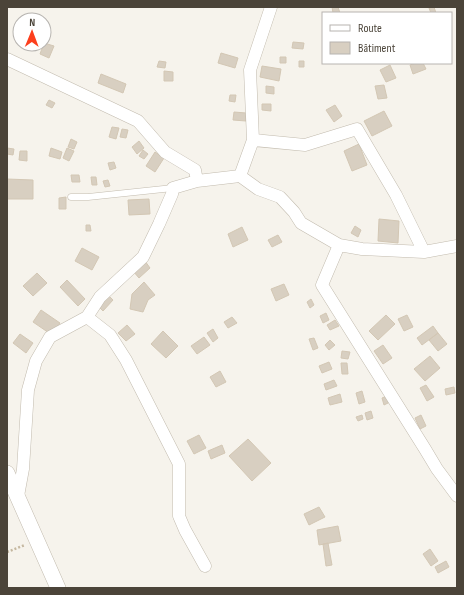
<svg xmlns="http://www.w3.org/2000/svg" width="464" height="595" font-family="'Sofia Sans Condensed',sans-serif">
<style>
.building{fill:#d8cfc1;stroke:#d3c7b4}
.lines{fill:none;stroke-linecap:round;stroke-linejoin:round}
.service-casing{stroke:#c2bbae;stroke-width:7}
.minor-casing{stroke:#c2bbae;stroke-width:13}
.tertiary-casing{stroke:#c2bbae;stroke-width:16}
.path{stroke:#c4b79f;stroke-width:2.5;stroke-dasharray:2 2;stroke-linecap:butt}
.service{stroke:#fff;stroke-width:6}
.minor{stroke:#fff;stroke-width:12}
.tertiary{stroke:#fff;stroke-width:15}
</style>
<rect width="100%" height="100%" fill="#f6f3ec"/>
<!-- building -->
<path class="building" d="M332,7H338L340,13H333Z
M434,7L436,13H431L429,8Z
M293,42L304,43L303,49L292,48Z
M44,43L54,46L49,58L40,54Z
M221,53L238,58L235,68L218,63Z
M280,57H286V63H280Z
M159,61L166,62L165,68L157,67Z
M299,61H304V67H299Z
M416,63H423L426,69L413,74L410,65Z
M390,65L396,78L386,82L380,70Z
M262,66L281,69L279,81L260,77Z
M164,71L173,72V81H164Z
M101,74L126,84L123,93L98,83Z
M384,85L387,98L378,99L375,86Z
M266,86L274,87V94L266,93Z
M230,95H236L235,102L229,101Z
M49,100L55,103L52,108L46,105Z
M262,104H271V111L262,110Z
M335,105L342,116L334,122L326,110Z
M384,111L392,126L372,136L364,121Z
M234,112L246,113V121L233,120Z
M112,127L119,128L116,139L109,137Z
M122,129L128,130L126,138L120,137Z
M71,139L77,142L74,149L68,147Z
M139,141L144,148L137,154L132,147Z
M359,144L367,165L352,171L344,151Z
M7,148L14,149L13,155L7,154Z
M51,148L62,152L60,159L49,156Z
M67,148L74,151L69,161L63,158Z
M143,150L148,154L144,159L139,156Z
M20,151H27V161L19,160Z
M155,152L164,158L155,172L146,166Z
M114,162L116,168L110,170L108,163Z
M71,175H79L80,182H72Z
M91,177H96L97,185H92Z
M7,179L33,180V199H7Z
M108,180L110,186L105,187L103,181Z
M66,197V209H59V198Z
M149,199L150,214L129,215L128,200Z
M379,219L399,221L398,243L378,241Z
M86,225H90L91,231H86Z
M355,226L361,230L358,237L351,233Z
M242,227L248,240L233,247L228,234Z
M278,235L282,242L272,247L268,240Z
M82,248L99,257L92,270L75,261Z
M145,261L150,268L139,278L133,271Z
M37,273L47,283L33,296L23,286Z
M67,280L85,299L78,306L60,287Z
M144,282L155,295L148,300L143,312L130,309L132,294Z
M284,284L289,295L276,301L271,289Z
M109,296L113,300L103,311L99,307Z
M311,299L314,305L310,308L307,302Z
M41,310L60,323L52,335L33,322Z
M326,313L329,320L323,323L320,316Z
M386,315L395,324L378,340L369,331Z
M407,315L413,327L404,331L398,319Z
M232,317L237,323L228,328L224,322Z
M335,320L339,326L330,330L327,325Z
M127,325L135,334L126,341L118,333Z
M433,326L438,333L422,345L417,338Z
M213,329L218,338L213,342L207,333Z
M163,331L178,346L166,358L151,344Z
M438,333L447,344L438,351L429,340Z
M20,334L33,343L26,353L13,343Z
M204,337L210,345L197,354L191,346Z
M314,338L318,348L313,350L309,339Z
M330,340L335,345L329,350L325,345Z
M383,345L392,358L383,364L374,351Z
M342,351L350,352L348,359L341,358Z
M430,356L440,368L425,381L414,369Z
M329,362L332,369L322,373L319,366Z
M341,363H347L348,374H342Z
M220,371L226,382L216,387L210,377Z
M334,380L337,386L326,390L324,384Z
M426,385L434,397L427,401L420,388Z
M454,387L455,393L446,395L445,389Z
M362,391L365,402L359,404L356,393Z
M340,394L342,402L330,405L328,398Z
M387,396L390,402L384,405L382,398Z
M371,411L373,418L367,420L365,413Z
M362,415L363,419L358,421L356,417Z
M421,415L426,426L420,429L415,418Z
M199,435L206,448L194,454L187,441Z
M248,439L271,463L252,481L229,456Z
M222,445L225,453L211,459L208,451Z
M319,507L325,517L309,525L304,514Z
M338,526L341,541L319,545L317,530Z
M328,543L332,565L326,566L323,544Z
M430,549L438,561L431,566L423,554Z
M446,561L449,567L438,573L435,567Z"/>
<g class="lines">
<defs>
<path id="service" d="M71,197H88L173,188"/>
<path id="minor" d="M7,59L138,121L165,152L195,170L197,181
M253,140L305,145L357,129L396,195L424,252
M240,176L253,140L250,70L271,7
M339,245L362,249L424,252L457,246
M87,317L100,297L143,257L159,224L172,194L173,188L197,181L240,176L258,189L280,197L294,212L301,223L339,245L322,285L425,449L437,469L457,496
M18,496L23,469L28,390L36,361L50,337L87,317L110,335L126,360L179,464V516L185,530L205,566"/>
<path id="tertiary" d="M7,473L58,588"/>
</defs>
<!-- service casing -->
<use href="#service" class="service-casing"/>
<!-- minor casing -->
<use href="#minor" class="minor-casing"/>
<!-- tertiary casing -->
<use href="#tertiary" class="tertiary-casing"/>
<!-- path -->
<path class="path" d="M7,552L25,545"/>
<!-- service -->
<use href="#service" class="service"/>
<!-- minor -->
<use href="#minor" class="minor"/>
<!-- tertiary -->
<use href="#tertiary" class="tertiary"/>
</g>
<!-- border -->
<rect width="464" height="595" fill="none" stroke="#4b4439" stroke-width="16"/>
<!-- legend -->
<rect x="322" y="12" width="130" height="52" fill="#ffffff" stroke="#b7b4b0"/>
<rect x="330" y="25" width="20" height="6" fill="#ffffff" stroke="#b7b4b0"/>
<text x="358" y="32" font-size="12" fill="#4b4439">Route</text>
<rect x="330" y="42" width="20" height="12" fill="#d8cfc1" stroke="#b7b4b0"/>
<text x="358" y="52" font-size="12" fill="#4b4439">Bâtiment</text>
<!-- north arrow -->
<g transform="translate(32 32) rotate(1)"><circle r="19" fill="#ffffff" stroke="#b7b4b0"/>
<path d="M0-3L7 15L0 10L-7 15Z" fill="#fc3f1d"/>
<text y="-6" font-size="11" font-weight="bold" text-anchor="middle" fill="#4b4439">N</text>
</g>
</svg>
